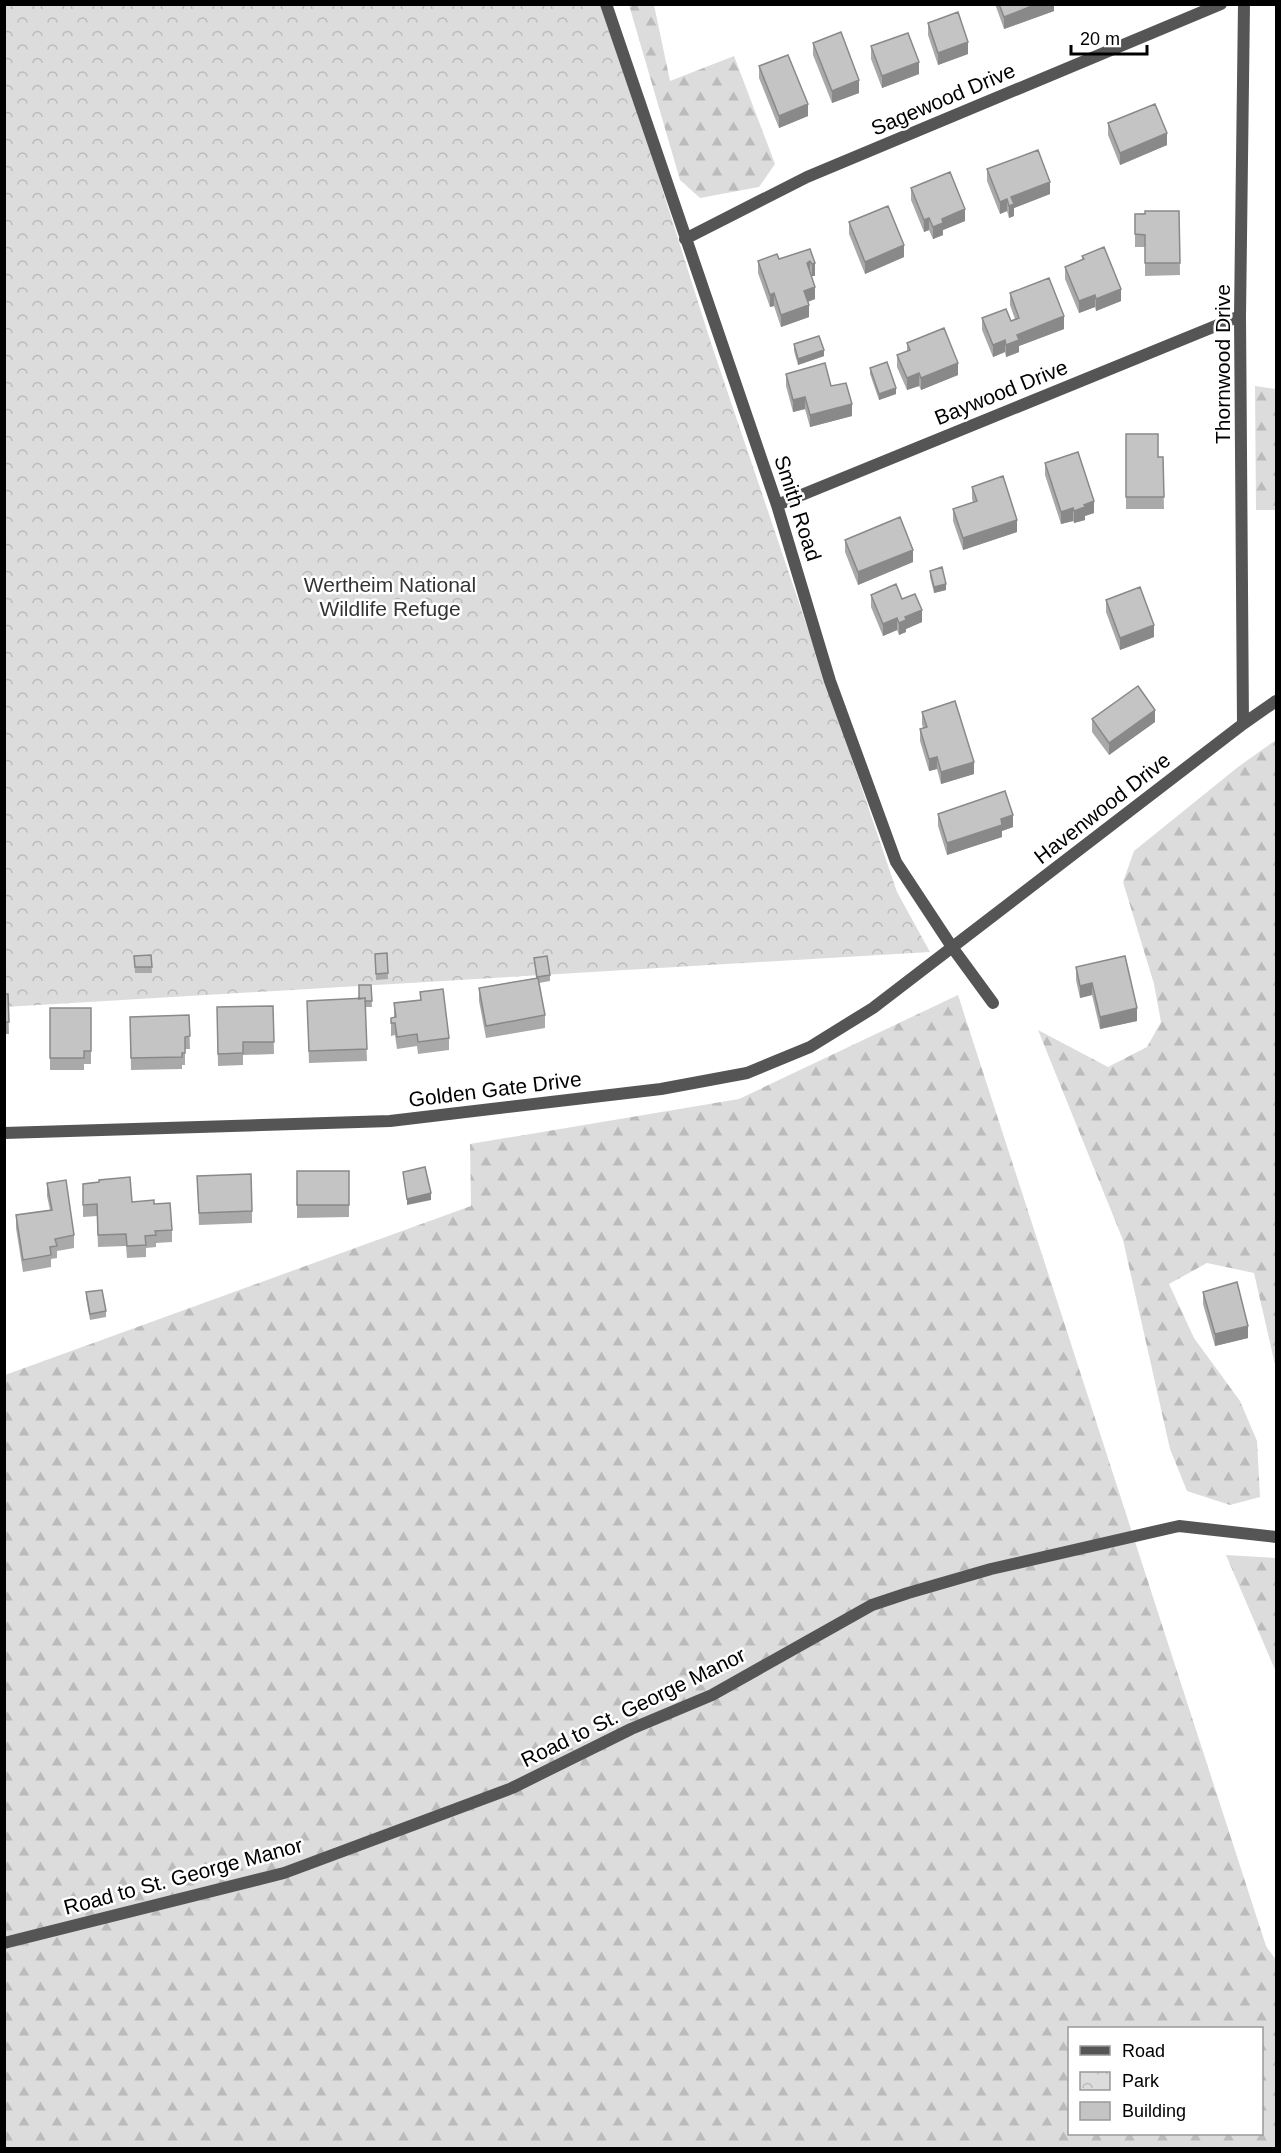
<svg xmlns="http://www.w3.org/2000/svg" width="1281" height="2153" font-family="Helvetica,sans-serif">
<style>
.forest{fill:url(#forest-firs);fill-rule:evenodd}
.park{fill:url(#park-crowns)}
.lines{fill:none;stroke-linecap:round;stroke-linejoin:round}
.lane{stroke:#555;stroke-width:12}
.street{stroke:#555;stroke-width:12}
.wall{fill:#a9a9a9}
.shaded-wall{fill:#898989}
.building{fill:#c4c4c4;stroke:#898989;stroke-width:1.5}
.labels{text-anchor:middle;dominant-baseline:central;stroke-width:5;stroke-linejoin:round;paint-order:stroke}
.street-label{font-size:21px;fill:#000;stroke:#fff}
.park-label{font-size:21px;fill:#333;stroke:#fff}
</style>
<defs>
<pattern id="forest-firs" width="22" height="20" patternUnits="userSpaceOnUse" patternTransform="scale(1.5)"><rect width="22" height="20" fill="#dcdcdc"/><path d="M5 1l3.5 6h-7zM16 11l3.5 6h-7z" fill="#bbb"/></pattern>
<pattern id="park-crowns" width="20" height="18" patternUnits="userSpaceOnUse" patternTransform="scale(1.5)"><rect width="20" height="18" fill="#dcdcdc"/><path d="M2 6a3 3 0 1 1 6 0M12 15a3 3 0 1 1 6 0" fill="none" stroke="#bbb"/></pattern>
</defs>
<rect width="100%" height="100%" fill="#fff"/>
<!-- forest -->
<path class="forest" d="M629,5H654L670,81L734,56L775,164L759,187L700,198L680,180Z
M1255,386L1276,389V510H1256Z
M1276,740V1369L1254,1273L1207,1263L1169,1284L1194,1338L1240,1401L1257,1441L1260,1497L1230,1505L1187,1491L1170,1449L1123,1240L1038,1030L1108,1067L1147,1047L1161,1022L1154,984L1123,882L1134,851L1238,767Z
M958,995L1266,1946L1276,1960V2148H5V1375L471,1206L470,1144L739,1099ZM1070,2028H1262V2134H1070Z
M1226,1555L1276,1558V1672Z"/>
<!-- park -->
<path class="park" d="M5,5H604L711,343L897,892L930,952L5,1007Z"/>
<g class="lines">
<!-- lane -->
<path class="lane" d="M4,1943L284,1873L512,1788L631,1729L712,1695L872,1605L908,1593L991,1569L1179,1526L1276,1537"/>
<!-- street -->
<path class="street" d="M606,4L777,505L830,681L896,862L952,947L993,1003
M685,239L807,177L1221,4
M777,505L1240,316
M1243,724L1240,316L1244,4
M4,1133L390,1121L661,1089L747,1073L810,1047L873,1008L1243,724L1276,701"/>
</g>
<!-- wall -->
<path class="wall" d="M995,4H1054V11L1004,29Z
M928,23L968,54L938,65L928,35Z
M813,43L859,93L832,103L813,55Z
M871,46L919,74L882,88L871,59Z
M759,66L808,116L779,128L759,78Z
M1108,123L1167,145L1120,165L1108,135Z
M987,169L1050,194L1014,208V216L1009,218L1007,211L1000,214L987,181Z
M911,188L965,221L943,230V235L933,239L929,230L924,232L911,200Z
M1179,211L1180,275L1145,276V247H1135V214Z
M849,222L904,257L865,274L849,234Z
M810,249L815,276H812L815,299L808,302L809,317L781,327L774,306L770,307L758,273V261L779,259Z
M1082,256L1121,301L1096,311L1095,307L1079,313L1065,279V267L1082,259Z
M1010,293L1064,329L1019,346V352L1006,357L1005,352L993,357L982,330V318L1011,321L1015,319L1010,305Z
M907,343L958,375L921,390L919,386L907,390L897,367V355L907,351Z
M794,344L824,356L798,365L794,351Z
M870,368L896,394L879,400L870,374Z
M786,374L831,386L852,416L810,427L805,409L793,412L786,386Z
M1126,434L1158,457H1163L1164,509H1126Z
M1045,463L1094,513L1085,516V520L1074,523L1073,521L1061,524L1045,475Z
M972,487L1017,532L963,550L953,521V509L973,502L972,499Z
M845,540L913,562L858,585L845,552Z
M930,571L946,590L934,593L930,577Z
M871,595L902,599L922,622L906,629V632L899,635L897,630L883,636L871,607Z
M1106,600L1154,637L1120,650L1106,612Z
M922,712L974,774L941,784L937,769L929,771L920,741V729L923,728L922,724Z
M1092,719L1155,722L1109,755L1092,732Z
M938,814L1013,827L1002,831V837L947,855L938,826Z
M387,953L388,979L376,980L375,954Z
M151,955L152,973H135L134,956Z
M534,958L550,975V981L539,983L545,1015V1028L486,1038L479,1001V988L536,978Z
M1076,967L1137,1021L1100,1029L1092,995L1080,998L1076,980Z
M371,985L372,1007H365L367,1061L309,1063L307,1001L359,999Z
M420,992L449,1038V1050L418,1054L417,1046L397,1049L395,1035L391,1036V1018L394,1017V1003L420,1000Z
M4,994H8L9,1034H4Z
M273,1006L274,1054L243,1055V1065L218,1066L217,1007Z
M50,1008H91V1064H84V1070H50Z
M189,1015L190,1049H185V1065H182V1069L131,1070L130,1017Z
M297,1171H349V1217L297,1218Z
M197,1176L252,1211V1223L199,1225Z
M47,1183L74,1235V1248L57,1251V1258L51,1259V1267L23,1272L16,1228V1215L50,1210L47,1196Z
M83,1184L132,1202L154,1204L172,1230V1242L156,1243V1247L146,1248V1257L127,1258L126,1246L98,1247L97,1216L83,1217Z
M86,1292L106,1311V1317L90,1320L86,1298Z
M1203,1292L1248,1338L1215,1346L1203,1304Z"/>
<!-- shaded-wall -->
<path class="shaded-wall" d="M1037,4H1054V11L1004,29V17Z
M968,42V54L938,65V53Z
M919,62V74L882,88V76Z
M859,80V93L832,103V91Z
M808,104V116L779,128V116Z
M1167,133V145L1120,165V153Z
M1050,182V194L1014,208V216L1009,218V206L1011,197Z
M1007,199V211L1000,214V202Z
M965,209V221L943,230V235L933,239V227L942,219Z
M929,218V230L924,232V220Z
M904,245V257L865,274V262Z
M810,261V274L807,263Z
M815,263V276H812V264Z
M815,287V299L804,303V291Z
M1121,289V301L1096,311V299Z
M774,293V306L770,307V295Z
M1095,295V307L1079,313V301Z
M809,305V317L781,327V315Z
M1064,316V329L1019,346V352L1006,357V345L1017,335Z
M1005,340V352L993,357V345Z
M824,350V356L798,365V359Z
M958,363V375L921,390V378Z
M919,373V386L907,390V378Z
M896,388V394L879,400V394Z
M805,397V409L793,412V400Z
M852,404V416L810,427V415Z
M1094,501V513L1085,516V520L1074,523V511L1084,505Z
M1073,508V521L1061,524V512Z
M1017,520V532L963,550V538Z
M913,550V562L858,585V572Z
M946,584V590L934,593V587Z
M922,610V622L906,629V632L899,635V623L905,617Z
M897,618V630L883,636V624Z
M1154,625V637L1120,650V638Z
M1155,710V722L1109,755V743Z
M937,757V769L929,771V759Z
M974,762V774L941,784V772Z
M1013,815V827L1002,831V837L947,855V843L1001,819Z
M1092,983V995L1080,998V986Z
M1137,1008V1021L1100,1029V1017Z
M431,1193V1200L407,1205V1199Z
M1248,1326V1338L1215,1346V1334Z"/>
<!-- building -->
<path class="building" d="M999,4H1037L1004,17Z
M958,12L968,42L938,53L928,23Z
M841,32L859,80L832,91L813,43Z
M908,33L919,62L882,76L871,46Z
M788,55L808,104L779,116L759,66Z
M1155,104L1167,133L1120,153L1108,123Z
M1038,150L1050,182L1011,197L1014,204L1009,206L1007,199L1000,202L987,169Z
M950,172L965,209L942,219L943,223L933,227L929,218L924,220L911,188Z
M888,206L904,245L865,262L849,222Z
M1145,211H1179L1180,263H1145V235L1135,234V214H1145Z
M1104,247L1121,289L1096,299L1095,295L1079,301L1065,267L1084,259L1082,256Z
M810,249L815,263L812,264L810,261L807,263L815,287L804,291L809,305L781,315L774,293L770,295L758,261L777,254L779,259Z
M1049,278L1064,316L1017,335L1019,340L1006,345L1005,340L993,345L982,318L1006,309L1011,321L1019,318L1010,293Z
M944,328L958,363L921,378L919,373L907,378L897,355L910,350L907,343Z
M819,336L824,350L798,359L794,344Z
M887,362L896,388L879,394L870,368Z
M825,363L831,386L846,383L852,404L810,415L805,397L793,400L786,374Z
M1126,434H1158V457H1163L1164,497H1126Z
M1078,452L1094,501L1084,505L1085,507L1074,511L1073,508L1061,512L1045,463Z
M1003,476L1017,520L963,538L953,509L977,501L972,487Z
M900,517L913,550L858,572L845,540Z
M942,567L946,584L934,587L930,571Z
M896,584L902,599L915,594L922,610L905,617L906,620L899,623L897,618L883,624L871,595Z
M1140,587L1154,625L1120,638L1106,600Z
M1138,686L1155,710L1109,743L1092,719Z
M955,701L974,762L941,772L937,757L929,759L920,729L927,727L922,712Z
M1005,791L1013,815L1001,819L1002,825L947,843L938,814Z
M387,953L388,973L376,974L375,954Z
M151,955L152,967H135L134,956Z
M547,956L550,975L537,977L534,958Z
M1125,956L1137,1008L1100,1017L1092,983L1080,986L1076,967Z
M538,978L545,1015L486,1026L479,988Z
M359,985H371L372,1001H365V998L359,999Z
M443,989L449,1038L418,1042L417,1034L397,1037L395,1023H391V1018L396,1017L394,1003L421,1000L420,992Z
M4,994H8L9,1022H4Z
M365,998L367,1049L309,1051L307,1001Z
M273,1006L274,1042H243V1053L218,1054L217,1007Z
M50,1008H91V1051H84V1058H50Z
M189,1015L190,1036L185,1037V1053H182V1057L131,1058L130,1017Z
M425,1167L431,1193L407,1199L403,1172Z
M297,1171H349V1205H297Z
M251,1174L252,1211L199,1213L197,1176Z
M130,1177L132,1202L154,1200V1204L170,1203L172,1230L155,1231L156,1235L145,1236L146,1245L127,1246L126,1234L98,1235L97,1204L83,1205V1184L99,1182V1180Z
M66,1180L74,1235L55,1239L57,1246L50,1247L51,1255L23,1260L16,1215L52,1210L47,1183Z
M1237,1282L1248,1326L1215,1334L1203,1292Z
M102,1290L106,1311L90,1314L86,1292Z"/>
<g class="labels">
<!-- street labels -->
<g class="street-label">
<text transform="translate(943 99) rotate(-23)">Sagewood Drive</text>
<text transform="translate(1222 364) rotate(-90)">Thornwood Drive</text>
<text transform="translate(1001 392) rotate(-22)">Baywood Drive</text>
<text transform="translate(798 508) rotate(72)">Smith Road</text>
<text transform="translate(1102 808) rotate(-38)">Havenwood Drive</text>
<text transform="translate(495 1089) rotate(-7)">Golden Gate Drive</text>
<text transform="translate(633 1707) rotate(-26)">Road to St. George Manor</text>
<text transform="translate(183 1876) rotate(-15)">Road to St. George Manor</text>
</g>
<!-- park labels -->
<g class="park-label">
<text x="390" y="584">Wertheim National<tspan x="390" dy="24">Wildlife Refuge</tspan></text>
</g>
</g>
<!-- border -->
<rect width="1281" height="2153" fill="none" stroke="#000000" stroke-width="12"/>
<!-- legend -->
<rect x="1068" y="2027" width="195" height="108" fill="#ffffff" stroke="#999999" stroke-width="1.5"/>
<rect x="1080" y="2046" width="30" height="9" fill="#555555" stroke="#999999" stroke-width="1.5"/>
<text x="1122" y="2057" font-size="18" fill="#000000">Road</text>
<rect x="1080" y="2072" width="30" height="18" fill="url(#park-crowns)" stroke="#999999" stroke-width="1.5"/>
<text x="1122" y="2087" font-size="18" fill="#000000">Park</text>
<rect x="1080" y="2102" width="30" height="18" fill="#c4c4c4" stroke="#999999" stroke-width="1.5"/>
<text x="1122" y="2117" font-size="18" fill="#000000">Building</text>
<!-- scale -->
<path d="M1071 45v9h76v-9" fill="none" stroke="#000000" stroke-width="3"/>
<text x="1080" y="45" font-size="18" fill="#000000" stroke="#ffffff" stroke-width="4.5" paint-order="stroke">20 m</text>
</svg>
